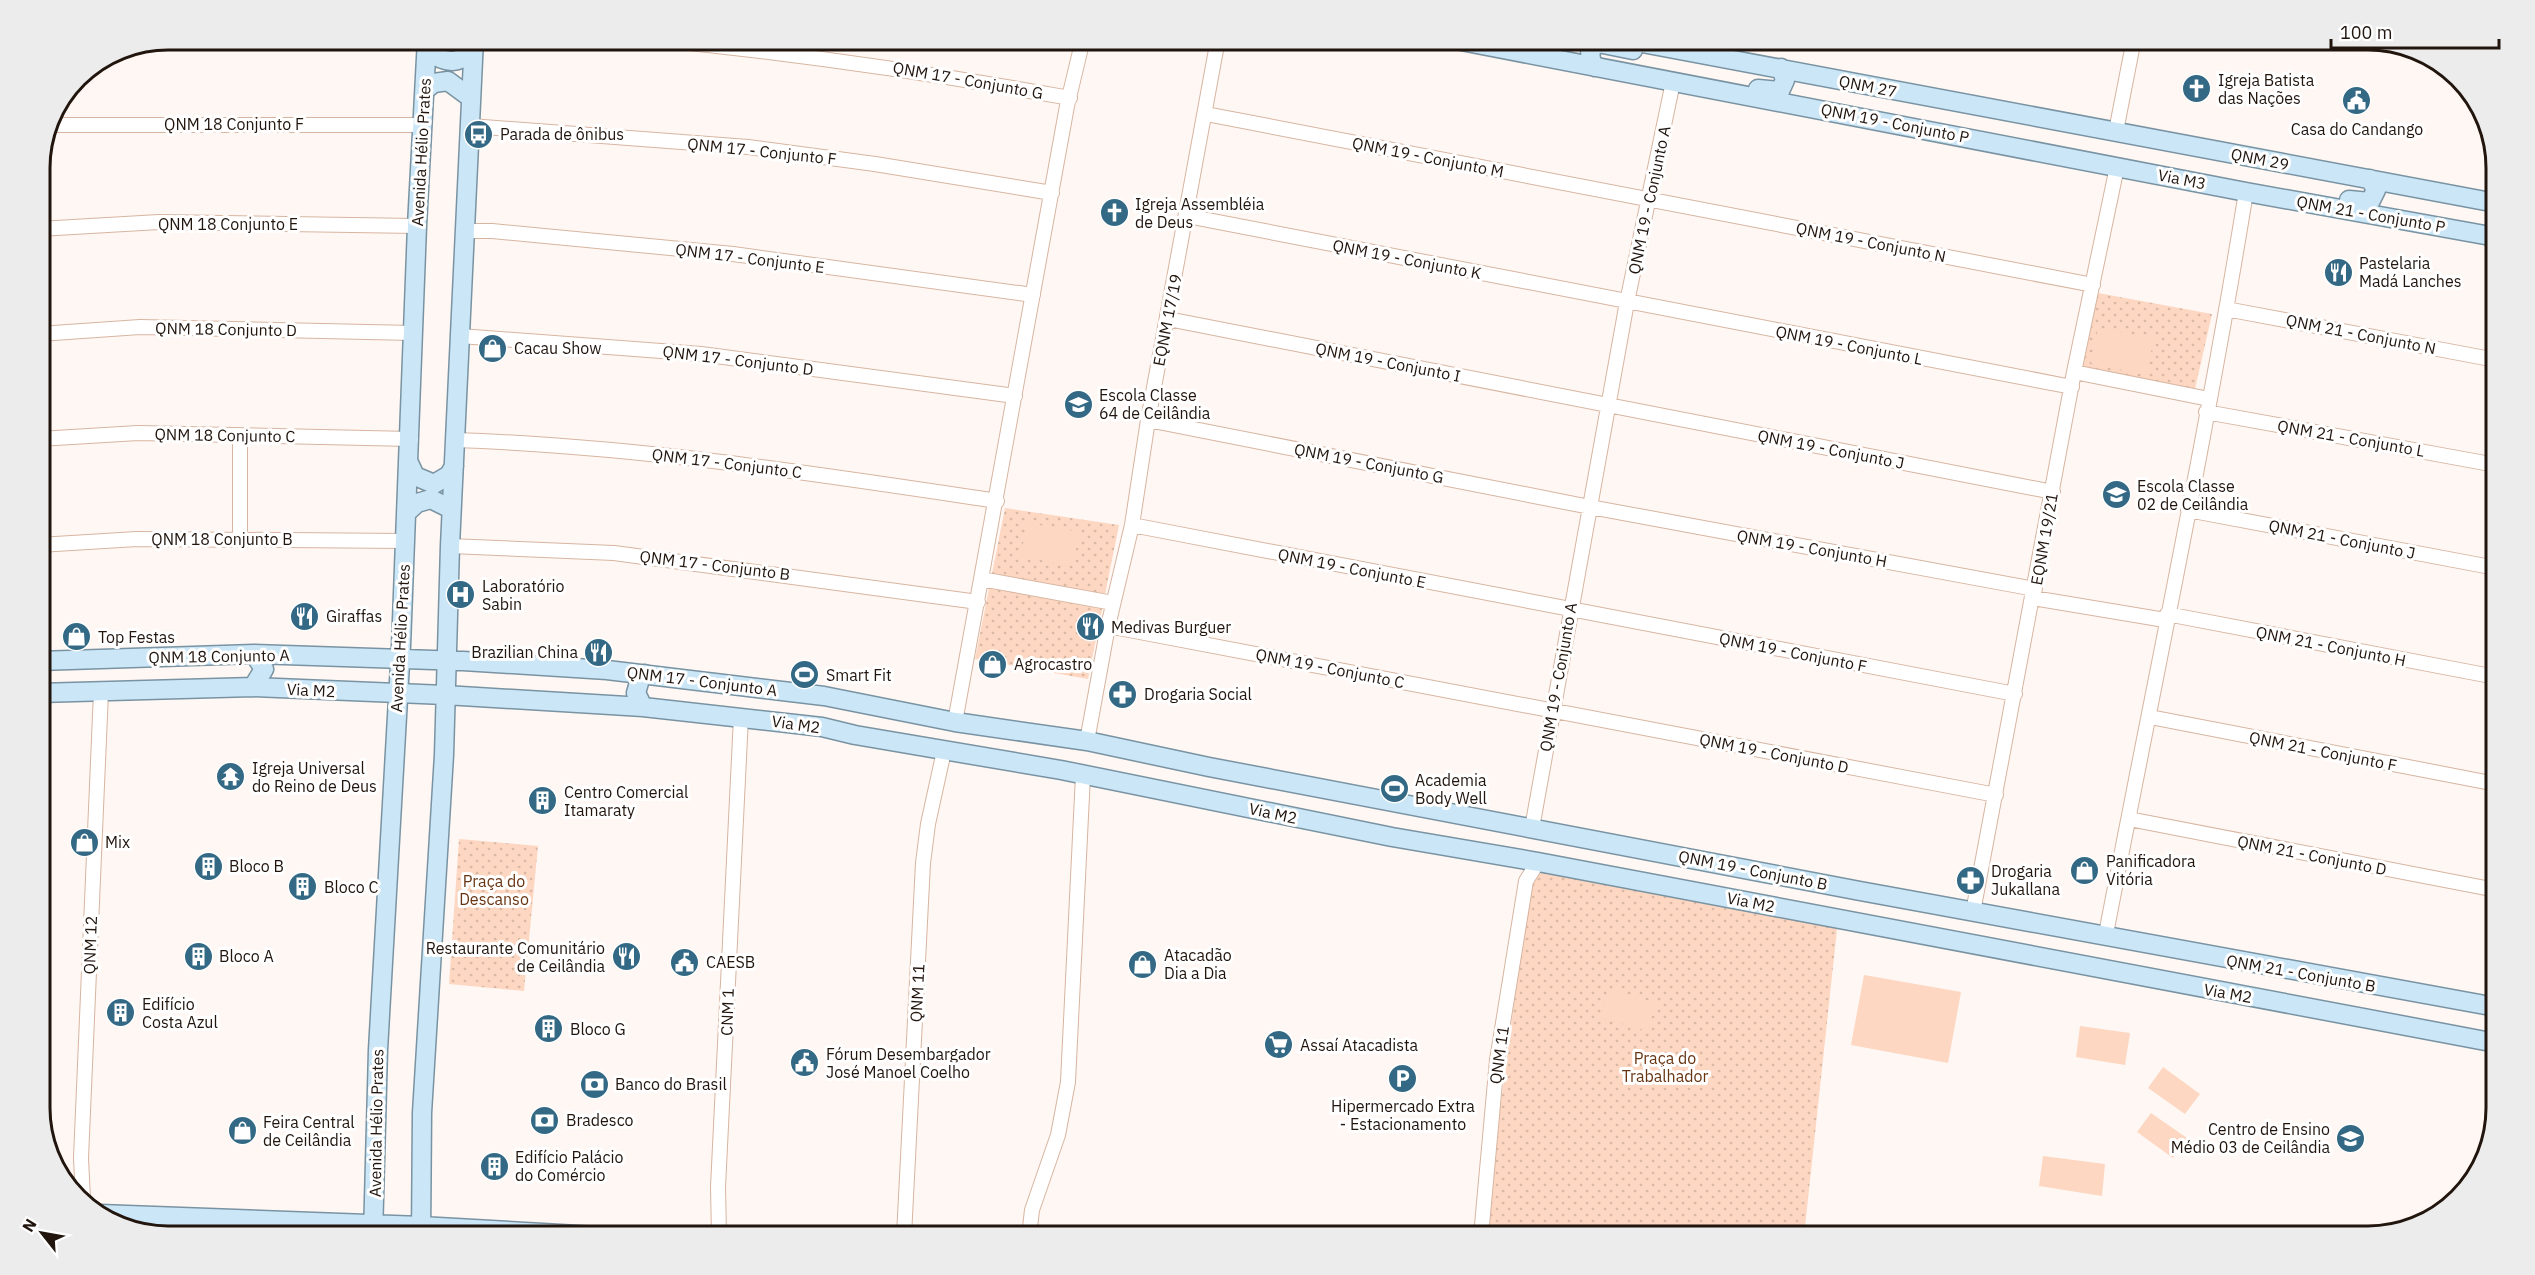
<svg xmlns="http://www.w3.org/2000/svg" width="2535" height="1275" font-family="'IBM Plex Sans',sans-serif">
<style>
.grass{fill:url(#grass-dots)}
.garden{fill:#fdd7c1}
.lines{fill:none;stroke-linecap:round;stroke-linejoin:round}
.minor-casing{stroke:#d7b5a1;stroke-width:16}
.major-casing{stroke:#7993a2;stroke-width:21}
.minor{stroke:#fff;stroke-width:14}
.major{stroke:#cbe7f7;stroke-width:18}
.labels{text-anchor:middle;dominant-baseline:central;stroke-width:6;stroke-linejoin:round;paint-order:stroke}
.street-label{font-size:16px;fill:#21150e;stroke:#fff}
.poi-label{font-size:16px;fill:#21150e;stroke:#fff;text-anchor:start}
.park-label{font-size:16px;fill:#683513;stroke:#fff}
.rim{fill:none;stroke:#21150e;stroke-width:3}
</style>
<defs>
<pattern id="grass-dots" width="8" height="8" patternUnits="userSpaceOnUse" patternTransform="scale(1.5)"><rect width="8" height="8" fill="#fdd7c1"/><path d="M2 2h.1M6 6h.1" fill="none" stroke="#d9b8a5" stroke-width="1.8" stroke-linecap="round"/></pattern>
</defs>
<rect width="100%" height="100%" fill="#fff7f3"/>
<!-- grass -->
<path class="grass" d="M2098,293L2212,314L2195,389L2083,367Z
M1005,508L1119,525L1088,679L975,659Z
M459,839L538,846L524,991L449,984Z
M1536,867L1838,920L1804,1236H1488L1493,1164L1531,873Z"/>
<!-- garden -->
<path class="garden" d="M2098,328L2154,338L2146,375L2091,363Z
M1028,523L1080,532L1072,566L1020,556Z
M1864,975L1961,992L1948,1063L1851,1045Z
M1609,989L1656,1003L1647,1031L1600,1017Z
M2080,1026L2130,1033L2125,1065L2076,1057Z
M2163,1067L2200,1094L2185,1114L2148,1088Z
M2151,1113L2187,1138L2173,1158L2137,1132Z
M2043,1156L2105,1164L2102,1196L2039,1186Z"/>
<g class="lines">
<defs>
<path id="minor" d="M651,39C792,53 931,73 1070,98
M1206,114L2093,285
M47,125H422
M470,126L748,147L875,164L1052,193
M2116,131L2134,39
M1187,216L2072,387
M39,229L159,222L417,226
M465,231H492L733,254L1033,295
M2226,309L2496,360
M1168,319L2053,492
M39,334L140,327L413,333
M460,336L701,354L1015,396
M2074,372L2209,399
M2206,412L2496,465
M1148,420L1590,507L2035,589
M240,435V540
M39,439L138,433L411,439
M455,440C637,446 817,474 997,501
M2188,510L2496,568
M1132,525L2015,694
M39,545L137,539L405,541
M450,546L614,553L978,602
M981,579L1113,603
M2033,598L2165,620
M2167,614L2496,677
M1108,626L1996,795
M2150,717L2496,784
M955,722L1067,106L1083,39
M1087,741L1108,626L1132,525L1148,420L1218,39
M2129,819L2496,890
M1532,828L1627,302L1673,82
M1973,912L2074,372L2117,167
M2106,934C2153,687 2206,440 2246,192
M83,1199L81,1158L101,692
M719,1236L718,1187L741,717
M904,1236L923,863L928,824L944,751
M1029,1236L1032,1210L1058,1135L1068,1082L1083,775
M1481,1236L1497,1060L1526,881L1538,862"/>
<path id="major" d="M1451,39L2246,192L2496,237
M1621,39L2496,203
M427,50C446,65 464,67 474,41
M1595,67L1591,60L1590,50L1598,43L1633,50
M1758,89L1780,91L1785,80L1781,68
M425,90L434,83L448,81L471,98
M2349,200L2370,202L2376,190L2370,179
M409,463L415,476L434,484L449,475L454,466
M406,513L417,503L431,499L451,509
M39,661L254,654L463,661L607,670L824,696L955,722L1087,741L1209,767L1860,891L2496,1007
M253,687L264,669L254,654
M39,693L253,687L445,695L643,707L822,727L855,735L1061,770L1392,837L1538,862L2496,1043
M643,707L636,693L640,679L645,674
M100,1214L421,1226L596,1236
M373,1236L378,1050L401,646L417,226L427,39
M421,1236L422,1113L444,755L450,546L474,39"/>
</defs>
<!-- minor casing -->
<use href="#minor" class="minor-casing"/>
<!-- major casing -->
<use href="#major" class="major-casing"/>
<!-- minor -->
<use href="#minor" class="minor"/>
<!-- major -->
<use href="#major" class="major"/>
</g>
<!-- icons -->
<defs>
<symbol id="church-disc" viewBox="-11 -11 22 22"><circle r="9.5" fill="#346985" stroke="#fff"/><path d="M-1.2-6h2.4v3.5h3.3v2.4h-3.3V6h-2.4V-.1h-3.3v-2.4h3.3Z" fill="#fff"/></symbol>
<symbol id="civic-disc" viewBox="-11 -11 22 22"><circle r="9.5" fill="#346985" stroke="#fff"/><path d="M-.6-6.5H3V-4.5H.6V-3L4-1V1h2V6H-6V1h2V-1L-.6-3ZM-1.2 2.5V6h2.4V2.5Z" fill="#fff"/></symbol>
<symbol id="bus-disc" viewBox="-11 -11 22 22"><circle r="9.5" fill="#346985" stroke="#fff"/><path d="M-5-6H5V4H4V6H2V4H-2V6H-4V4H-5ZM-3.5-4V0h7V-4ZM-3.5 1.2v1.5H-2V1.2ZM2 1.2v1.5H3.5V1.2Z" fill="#fff"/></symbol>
<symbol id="restaurant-disc" viewBox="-11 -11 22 22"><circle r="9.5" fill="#346985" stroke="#fff"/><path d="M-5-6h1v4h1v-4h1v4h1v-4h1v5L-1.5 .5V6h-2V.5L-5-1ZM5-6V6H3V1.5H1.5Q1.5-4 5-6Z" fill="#fff"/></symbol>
<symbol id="shop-disc" viewBox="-11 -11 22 22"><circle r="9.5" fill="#346985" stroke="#fff"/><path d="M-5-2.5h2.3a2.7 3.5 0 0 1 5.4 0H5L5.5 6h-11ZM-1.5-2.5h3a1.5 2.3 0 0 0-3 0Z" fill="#fff"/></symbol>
<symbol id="school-disc" viewBox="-11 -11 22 22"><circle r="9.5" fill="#346985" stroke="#fff"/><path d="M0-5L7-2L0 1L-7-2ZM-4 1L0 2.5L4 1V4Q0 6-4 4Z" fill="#fff"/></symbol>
<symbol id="hospital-disc" viewBox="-11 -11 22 22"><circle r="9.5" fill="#346985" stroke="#fff"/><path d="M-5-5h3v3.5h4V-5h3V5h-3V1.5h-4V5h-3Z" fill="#fff"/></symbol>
<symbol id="stadium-disc" viewBox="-11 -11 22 22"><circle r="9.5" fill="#346985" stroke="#fff"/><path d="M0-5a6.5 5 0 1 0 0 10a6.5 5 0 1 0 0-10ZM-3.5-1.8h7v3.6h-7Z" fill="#fff"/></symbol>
<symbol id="pharmacy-disc" viewBox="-11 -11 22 22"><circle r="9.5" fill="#346985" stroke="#fff"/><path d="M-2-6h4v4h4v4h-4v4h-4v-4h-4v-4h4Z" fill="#fff"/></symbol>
<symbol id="temple-disc" viewBox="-11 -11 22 22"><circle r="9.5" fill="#346985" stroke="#fff"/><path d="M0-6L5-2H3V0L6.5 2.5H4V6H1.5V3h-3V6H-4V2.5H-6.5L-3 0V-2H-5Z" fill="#fff"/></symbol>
<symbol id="building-disc" viewBox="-11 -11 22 22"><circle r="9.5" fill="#346985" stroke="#fff"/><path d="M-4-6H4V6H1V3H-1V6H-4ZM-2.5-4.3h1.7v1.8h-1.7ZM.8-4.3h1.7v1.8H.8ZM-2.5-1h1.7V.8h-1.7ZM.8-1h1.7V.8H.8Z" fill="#fff"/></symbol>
<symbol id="supermarket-disc" viewBox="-11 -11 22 22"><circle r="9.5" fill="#346985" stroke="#fff"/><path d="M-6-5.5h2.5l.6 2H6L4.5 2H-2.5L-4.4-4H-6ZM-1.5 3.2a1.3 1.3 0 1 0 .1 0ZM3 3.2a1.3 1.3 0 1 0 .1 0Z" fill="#fff"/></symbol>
<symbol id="parking-disc" viewBox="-11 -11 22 22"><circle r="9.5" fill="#346985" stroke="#fff"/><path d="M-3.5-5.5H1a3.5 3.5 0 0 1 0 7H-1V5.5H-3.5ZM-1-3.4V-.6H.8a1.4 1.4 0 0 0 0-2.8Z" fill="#fff"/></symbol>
<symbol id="bank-disc" viewBox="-11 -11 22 22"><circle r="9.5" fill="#346985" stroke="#fff"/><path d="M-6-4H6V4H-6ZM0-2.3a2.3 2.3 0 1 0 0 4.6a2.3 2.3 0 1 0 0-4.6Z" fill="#fff"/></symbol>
</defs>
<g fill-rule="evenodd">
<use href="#church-disc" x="2180" y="72" width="33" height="33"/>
<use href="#civic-disc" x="2340" y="84" width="33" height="33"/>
<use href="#bus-disc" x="462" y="118" width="33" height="33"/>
<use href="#church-disc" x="1098" y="196" width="33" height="33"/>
<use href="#restaurant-disc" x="2322" y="256" width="33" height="33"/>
<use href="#shop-disc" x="476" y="332" width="33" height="33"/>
<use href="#school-disc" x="1062" y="388" width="33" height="33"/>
<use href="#school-disc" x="2100" y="478" width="33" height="33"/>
<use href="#hospital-disc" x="444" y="578" width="33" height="33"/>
<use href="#restaurant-disc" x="288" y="600" width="33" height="33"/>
<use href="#restaurant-disc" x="1074" y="610" width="33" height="33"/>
<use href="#shop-disc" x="60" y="620" width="33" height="33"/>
<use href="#restaurant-disc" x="582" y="636" width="33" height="33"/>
<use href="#shop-disc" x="976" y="648" width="33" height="33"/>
<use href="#stadium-disc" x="788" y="658" width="33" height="33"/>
<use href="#pharmacy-disc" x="1106" y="678" width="33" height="33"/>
<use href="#temple-disc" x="214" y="760" width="33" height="33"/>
<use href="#stadium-disc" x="1378" y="772" width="33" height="33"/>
<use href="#building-disc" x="526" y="784" width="33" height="33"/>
<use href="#shop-disc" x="68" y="826" width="33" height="33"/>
<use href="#building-disc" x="192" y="850" width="33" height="33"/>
<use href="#shop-disc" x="2068" y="854" width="33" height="33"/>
<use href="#pharmacy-disc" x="1954" y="864" width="33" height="33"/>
<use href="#building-disc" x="286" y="870" width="33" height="33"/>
<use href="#building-disc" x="182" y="940" width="33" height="33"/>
<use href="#restaurant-disc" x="610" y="940" width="33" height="33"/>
<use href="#civic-disc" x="668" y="946" width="33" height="33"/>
<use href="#shop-disc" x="1126" y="948" width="33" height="33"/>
<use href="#building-disc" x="104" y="996" width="33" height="33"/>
<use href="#building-disc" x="532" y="1012" width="33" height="33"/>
<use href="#supermarket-disc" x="1262" y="1028" width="33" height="33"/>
<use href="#civic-disc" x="788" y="1046" width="33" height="33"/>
<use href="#parking-disc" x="1386" y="1062" width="33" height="33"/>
<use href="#bank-disc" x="578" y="1068" width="33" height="33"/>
<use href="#bank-disc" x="528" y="1104" width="33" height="33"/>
<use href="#shop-disc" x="226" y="1114" width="33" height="33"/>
<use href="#school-disc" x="2334" y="1122" width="33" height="33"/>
<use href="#building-disc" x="478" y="1150" width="33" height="33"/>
</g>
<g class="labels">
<!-- street labels -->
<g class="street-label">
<text transform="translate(968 80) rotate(10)">QNM 17 - Conjunto G</text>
<text transform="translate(1868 86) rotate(11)">QNM 27</text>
<text transform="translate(1895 123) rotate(11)">QNM 19 - Conjunto P</text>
<text x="234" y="124">QNM 18 Conjunto F</text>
<text transform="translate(762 151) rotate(6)">QNM 17 - Conjunto F</text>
<text transform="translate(421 152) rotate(-87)">Avenida Hélio Prates</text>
<text transform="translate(1428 157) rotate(11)">QNM 19 - Conjunto M</text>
<text transform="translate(2260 159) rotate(11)">QNM 29</text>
<text transform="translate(2182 179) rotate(11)">Via M3</text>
<text transform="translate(1649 200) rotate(-78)">QNM 19 - Conjunto A</text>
<text transform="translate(2371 214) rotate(10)">QNM 21 - Conjunto P</text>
<text x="228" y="224">QNM 18 Conjunto E</text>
<text transform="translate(1871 242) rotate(11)">QNM 19 - Conjunto N</text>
<text transform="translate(750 258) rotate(7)">QNM 17 - Conjunto E</text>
<text transform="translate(1407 259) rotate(11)">QNM 19 - Conjunto K</text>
<text transform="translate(1167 320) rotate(-79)">EQNM 17/19</text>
<text transform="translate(226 329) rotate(1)">QNM 18 Conjunto D</text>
<text transform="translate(2361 334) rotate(11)">QNM 21 - Conjunto N</text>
<text transform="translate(1849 345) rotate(11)">QNM 19 - Conjunto L</text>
<text transform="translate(738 360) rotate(7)">QNM 17 - Conjunto D</text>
<text transform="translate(1388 362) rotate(11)">QNM 19 - Conjunto I</text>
<text transform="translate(225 435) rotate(1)">QNM 18 Conjunto C</text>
<text transform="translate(2351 438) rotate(10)">QNM 21 - Conjunto L</text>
<text transform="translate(1831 449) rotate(11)">QNM 19 - Conjunto J</text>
<text transform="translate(727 463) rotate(7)">QNM 17 - Conjunto C</text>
<text transform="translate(1369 463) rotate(11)">QNM 19 - Conjunto G</text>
<text x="222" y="539">QNM 18 Conjunto B</text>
<text transform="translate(2044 539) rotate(-80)">EQNM 19/21</text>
<text transform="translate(2342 539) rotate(11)">QNM 21 - Conjunto J</text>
<text transform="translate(1812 548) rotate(10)">QNM 19 - Conjunto H</text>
<text transform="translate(715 565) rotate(7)">QNM 17 - Conjunto B</text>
<text transform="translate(1352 568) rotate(11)">QNM 19 - Conjunto E</text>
<text transform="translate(400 638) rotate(-87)">Avenida Hélio Prates</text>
<text transform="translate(2331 646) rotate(11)">QNM 21 - Conjunto H</text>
<text transform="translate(1793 652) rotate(11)">QNM 19 - Conjunto F</text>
<text transform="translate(219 656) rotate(-1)">QNM 18 Conjunto A</text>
<text transform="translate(1330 668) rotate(11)">QNM 19 - Conjunto C</text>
<text transform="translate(1558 677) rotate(-80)">QNM 19 - Conjunto A</text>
<text transform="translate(702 681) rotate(7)">QNM 17 - Conjunto A</text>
<text transform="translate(311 690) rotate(3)">Via M2</text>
<text transform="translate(796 724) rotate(8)">Via M2</text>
<text transform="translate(2323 751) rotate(11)">QNM 21 - Conjunto F</text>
<text transform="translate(1774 753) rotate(11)">QNM 19 - Conjunto D</text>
<text transform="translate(1273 813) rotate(12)">Via M2</text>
<text transform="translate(2312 855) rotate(11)">QNM 21 - Conjunto D</text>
<text transform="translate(1753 870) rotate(11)">QNM 19 - Conjunto B</text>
<text transform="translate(1751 902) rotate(11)">Via M2</text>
<text transform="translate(90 945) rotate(-88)">QNM 12</text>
<text transform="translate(2301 973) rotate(10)">QNM 21 - Conjunto B</text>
<text transform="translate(917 993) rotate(-87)">QNM 11</text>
<text transform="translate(2228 993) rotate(10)">Via M2</text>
<text transform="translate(727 1012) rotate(-88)">CNM 1</text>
<text transform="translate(1499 1055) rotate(-82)">QNM 11</text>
<text transform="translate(376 1123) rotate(-89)">Avenida Hélio Prates</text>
</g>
<!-- poi labels -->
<g class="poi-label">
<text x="2218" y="80">Igreja Batista<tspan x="2218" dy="18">das Nações</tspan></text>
<text x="2357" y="129" text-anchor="middle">Casa do Candango</text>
<text x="500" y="134">Parada de ônibus</text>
<text x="1135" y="204">Igreja Assembléia<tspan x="1135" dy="18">de Deus</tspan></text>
<text x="2359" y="263">Pastelaria<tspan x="2359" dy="18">Madá Lanches</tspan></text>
<text x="514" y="348">Cacau Show</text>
<text x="1099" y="395">Escola Classe<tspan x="1099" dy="18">64 de Ceilândia</tspan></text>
<text x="2137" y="486">Escola Classe<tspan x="2137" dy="18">02 de Ceilândia</tspan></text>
<text x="482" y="586">Laboratório<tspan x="482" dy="18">Sabin</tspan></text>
<text x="326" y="616">Giraffas</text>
<text x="1111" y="627">Medivas Burguer</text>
<text x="98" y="637">Top Festas</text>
<text x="578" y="652" text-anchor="end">Brazilian China</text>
<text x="1014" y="664">Agrocastro</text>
<text x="826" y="675">Smart Fit</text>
<text x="1144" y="694">Drogaria Social</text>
<text x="252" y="768">Igreja Universal<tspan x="252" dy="18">do Reino de Deus</tspan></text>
<text x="1415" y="780">Academia<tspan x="1415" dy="18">Body Well</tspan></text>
<text x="564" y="792">Centro Comercial<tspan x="564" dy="18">Itamaraty</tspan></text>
<text x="105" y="842">Mix</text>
<text x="2106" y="861">Panificadora<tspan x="2106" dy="18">Vitória</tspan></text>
<text x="229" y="866">Bloco B</text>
<text x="1991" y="871">Drogaria<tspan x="1991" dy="18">Jukallana</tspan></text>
<text x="324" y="887">Bloco C</text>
<text x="605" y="948" text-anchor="end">Restaurante Comunitário<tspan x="605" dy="18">de Ceilândia</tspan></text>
<text x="1164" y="955">Atacadão<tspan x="1164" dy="18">Dia a Dia</tspan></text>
<text x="219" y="956">Bloco A</text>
<text x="706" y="962">CAESB</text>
<text x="142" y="1004">Edifício<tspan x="142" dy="18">Costa Azul</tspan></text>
<text x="570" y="1029">Bloco G</text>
<text x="1300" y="1045">Assaí Atacadista</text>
<text x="826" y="1054">Fórum Desembargador<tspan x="826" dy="18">José Manoel Coelho</tspan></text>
<text x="615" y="1084">Banco do Brasil</text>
<text x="1403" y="1106" text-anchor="middle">Hipermercado Extra<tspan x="1403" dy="18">- Estacionamento</tspan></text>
<text x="566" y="1120">Bradesco</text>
<text x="263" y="1122">Feira Central<tspan x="263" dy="18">de Ceilândia</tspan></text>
<text x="2330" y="1129" text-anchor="end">Centro de Ensino<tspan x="2330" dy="18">Médio 03 de Ceilândia</tspan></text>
<text x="515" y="1157">Edifício Palácio<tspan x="515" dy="18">do Comércio</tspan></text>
</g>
<!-- park labels -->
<g class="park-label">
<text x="494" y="881">Praça do<tspan x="494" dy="18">Descanso</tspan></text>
<text x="1665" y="1058">Praça do<tspan x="1665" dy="18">Trabalhador</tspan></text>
</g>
</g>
<!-- crop -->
<path d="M0 0H2535V1275H0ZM168 50H2368A118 118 0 0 1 2486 168V1108A118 118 0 0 1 2368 1226H168A118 118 0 0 1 50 1108V168A118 118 0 0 1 168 50Z" fill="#edecec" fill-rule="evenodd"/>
<path class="rim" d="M168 50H2368A118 118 0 0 1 2486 168V1108A118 118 0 0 1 2368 1226H168A118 118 0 0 1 50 1108V168A118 118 0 0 1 168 50Z"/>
<!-- north arrow -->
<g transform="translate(42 1233) rotate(301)" stroke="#ffffff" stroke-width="4.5" paint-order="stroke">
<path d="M0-4.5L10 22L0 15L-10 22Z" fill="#21150e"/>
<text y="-9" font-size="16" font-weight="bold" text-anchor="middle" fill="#21150e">N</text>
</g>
<!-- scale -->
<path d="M2331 39v9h168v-9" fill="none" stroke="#21150e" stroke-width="3"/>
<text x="2340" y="39" font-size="18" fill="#21150e" stroke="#ffffff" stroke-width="4.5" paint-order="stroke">100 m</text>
</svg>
